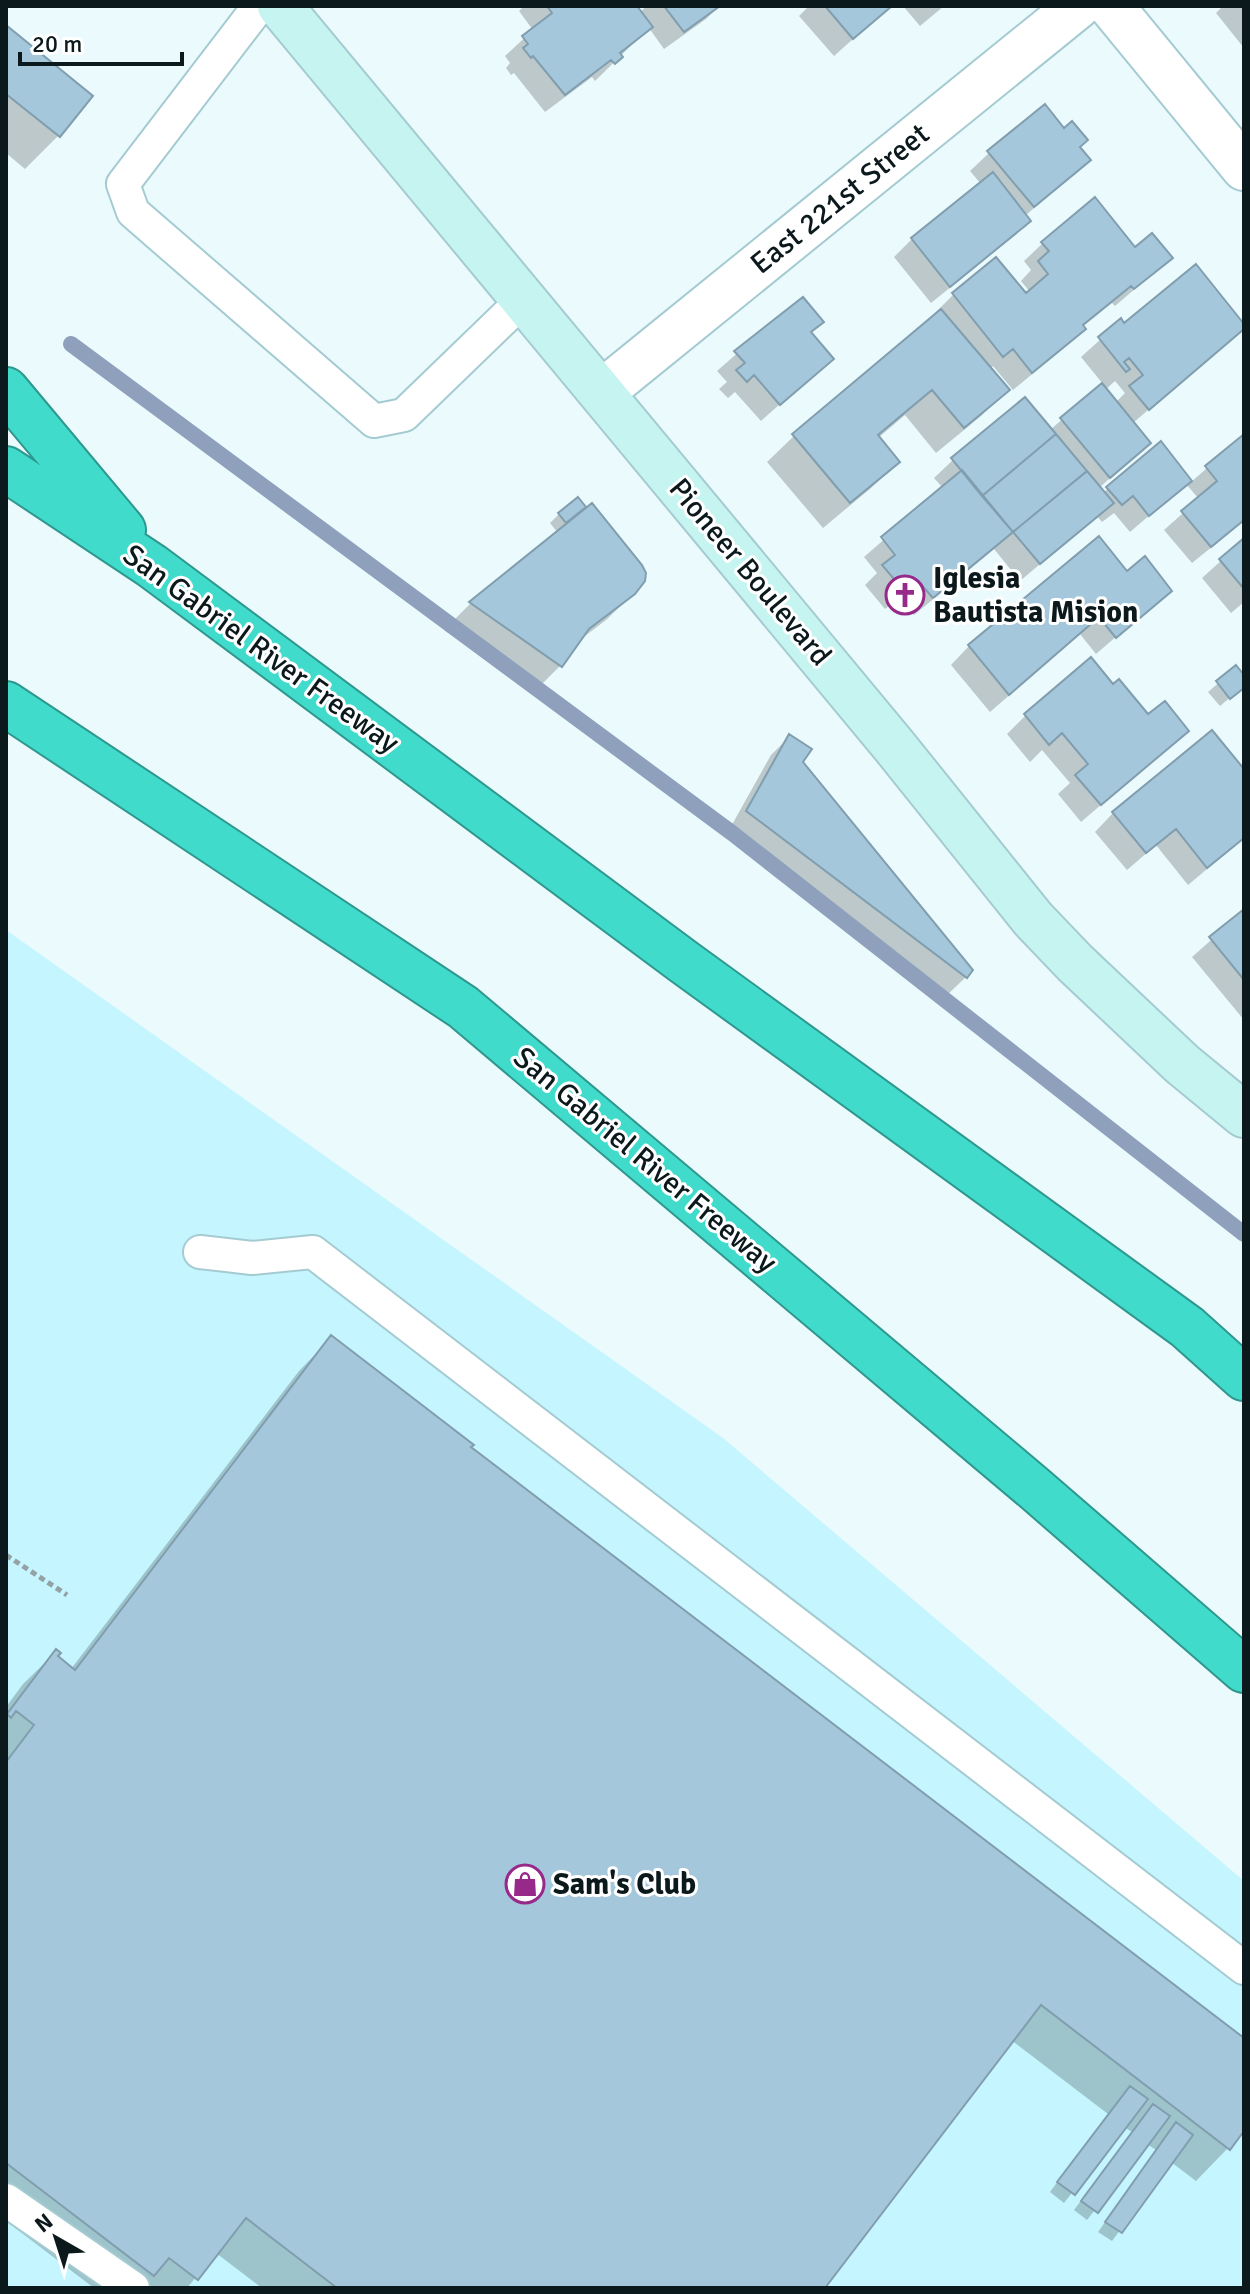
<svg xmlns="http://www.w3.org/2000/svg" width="1250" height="2294" font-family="Signika,sans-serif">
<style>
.built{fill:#c5f5fe}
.shadow{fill:#0003;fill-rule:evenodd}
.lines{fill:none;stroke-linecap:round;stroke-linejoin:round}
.stream{stroke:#8ea0bc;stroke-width:16}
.building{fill:#a5c7db;stroke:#819eaf;stroke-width:2}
.lane-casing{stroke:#a5cbd2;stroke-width:36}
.street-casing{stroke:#a5cbd2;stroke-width:48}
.secondary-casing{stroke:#a5cbd2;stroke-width:48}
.highway-casing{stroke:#2e978e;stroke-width:48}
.path{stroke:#94a2a5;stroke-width:5;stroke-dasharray:6 4;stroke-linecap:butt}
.lane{stroke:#fff;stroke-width:32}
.street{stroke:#fff;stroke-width:44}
.secondary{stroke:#c6f4f0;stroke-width:44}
.highway{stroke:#41dbcc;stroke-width:44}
.labels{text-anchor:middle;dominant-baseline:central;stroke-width:6;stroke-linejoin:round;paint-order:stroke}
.street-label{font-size:30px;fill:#0b191c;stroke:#fff}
.poi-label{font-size:30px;font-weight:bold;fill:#0b191c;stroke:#fff;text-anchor:start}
</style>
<rect width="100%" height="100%" fill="#ebfafd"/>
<!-- built -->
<path class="built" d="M6,930L723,1438L1244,1881V2288H6Z"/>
<!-- shadow -->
<path class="shadow" d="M524,6H635L640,13L646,6H719L706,19L664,49L649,28L595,81L592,77L545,112L514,73L511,75L506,68L510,63L505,56L533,30L519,11Z
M809,6H890L834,56L799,16Z
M903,6H944L920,26Z
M1223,6H1244V48L1216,13Z
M6,28L90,97L58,136L25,169L6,153Z
M1078,148L1088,160L1025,216L1029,221L1010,239L931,303L894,257L912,239L981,184L970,171L989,153Z
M1043,243L1134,250L1171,258L1115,306L1112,303L1082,327L1065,347L1013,390L993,366L990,369L1007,390L981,416L936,453L905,415L878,438L897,462L871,488L823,528L767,462L794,436L937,315L935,313L953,295L996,260L1025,295L1030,292L1021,281L1031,270L1024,261Z
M1121,321L1124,325L1244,327L1133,423L1149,443L1099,488L1103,493L1160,444L1191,482L1244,436V521L1192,563L1164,530L1199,499L1186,484L1130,532L1114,513L1102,522L1097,516L1020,581L994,549L914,615L899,598L885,609L865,585L877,573L864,557L943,488L934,478L953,460L1050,430L1103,384L1081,357ZM1115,381L1125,393L1115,403L1105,390Z
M767,327L810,333L831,359L761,421L735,392L728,398L719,389L727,382L717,371Z
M559,514L571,518L634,593L606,620L577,642L560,666L534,692L444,630L470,604L558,533L550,523Z
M1244,540V602L1231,613L1202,578Z
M1127,573L1170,590L1096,654L1080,634L990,712L951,665L969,646Z
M1236,668L1244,679V686L1220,706L1208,692Z
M1113,686L1148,717L1187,731L1081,822L1058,794L1070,783L1042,750L1030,762L1007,734L1025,716Z
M789,737L800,762L966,977L947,995L729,830L771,755Z
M1244,772V838L1188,885L1156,845L1127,870L1095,832L1113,813Z
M1244,911V1020L1192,957Z
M331,1338L469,1447L1244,2040V2128L1228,2148L1196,2181L1171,2162L1112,2241L1098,2232L1156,2150L1147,2144L1087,2220L1074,2210L1132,2132L1124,2127L1064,2203L1050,2192L1108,2114L1011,2040L822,2288H262L216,2253L187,2288H94L6,2221V1707L23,1684L56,1652L55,1657L71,1669L299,1371Z"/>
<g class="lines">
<!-- stream -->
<path class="stream" d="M71,344L732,833L1244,1234"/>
</g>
<!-- building -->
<path class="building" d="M547,6H637L653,27L620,53L623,57L615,64L611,60L565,95L533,56L531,58L523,48L528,44L522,36L552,13Z
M664,6H720L684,32Z
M825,6H892L853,39Z
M6,25L93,96L60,137L6,94Z
M1045,104L1064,128L1072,121L1088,140L1080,147L1091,160L1034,207L987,151Z
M993,172L1031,221L950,287L911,238Z
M1095,197L1135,247L1152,233L1173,258L1134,289L1131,286L1083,325L1086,329L1032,373L1013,349L1003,357L952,293L996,257L1026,293L1048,274L1038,261L1049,251L1041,242Z
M1196,264L1244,324V329L1149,410L1129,386L1143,375L1129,358L1124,362L1130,369L1126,372L1098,337L1121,318L1124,323Z
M803,297L824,322L811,332L834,359L780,405L754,375L747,382L736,370L745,363L734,351Z
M941,309L1010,390L964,428L932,390L878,435L900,462L850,503L792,434Z
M1102,383L1151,443L1110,478L1060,418Z
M1025,397L1056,434L982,496L951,458Z
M1056,434L1087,471L1013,532L982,496Z
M1244,434V520L1211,547L1181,511L1217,481L1205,466Z
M1161,441L1192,481L1149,516L1133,496L1122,505L1106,487Z
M962,470L1013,532L933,598L918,581L905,592L882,565L895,555L881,537Z
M1087,471L1114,503L1040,564L1013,532Z
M578,497L586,507L566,523L558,513Z
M592,503L642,565L646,573L645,581L635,594L589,629L562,667L469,602Z
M1099,536L1127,571L1145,556L1172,591L1116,638L1099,617L1009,695L968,645Z
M1244,538V589L1219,559Z
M1091,657L1113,684L1119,679L1148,714L1165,701L1189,731L1101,805L1075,775L1088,764L1062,733L1049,745L1024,714Z
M1236,665L1244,675V688L1230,699L1216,681Z
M1212,730L1244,769V838L1207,868L1176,829L1146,853L1112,812Z
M789,734L812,749L803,762L973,970L967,978L746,811Z
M1244,909V980L1209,937Z
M331,1335L474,1445L471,1447L1244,2038V2131L1230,2150L1041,2005L825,2288H337L246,2218L198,2280L169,2258L154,2276L6,2163V1762L34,1725L16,1711L11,1718L7,1714L56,1649L61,1653L58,1656L75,1670Z
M1130,2086L1148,2099L1075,2195L1057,2182Z
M1153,2104L1170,2116L1098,2213L1081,2201Z
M1176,2122L1193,2135L1122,2233L1105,2222Z"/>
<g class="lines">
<defs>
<path id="lane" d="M259,6L123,184L133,212L374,421L404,415L522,301
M200,1252L252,1258L313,1252L1244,1968
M6,2200L133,2288"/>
<path id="street" d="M1111,6L1244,168
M602,392L1078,6"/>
<path id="secondary" d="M280,6L895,747L1033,919L1075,963L1182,1064L1244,1115"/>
<path id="highway" d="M6,390L123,530
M6,469L152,566L684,962L1187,1327L1244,1378
M6,704L463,1007L1034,1488L1244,1670"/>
</defs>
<!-- lane casing -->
<use href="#lane" class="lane-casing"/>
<!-- street casing -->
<use href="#street" class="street-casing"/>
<!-- secondary casing -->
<use href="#secondary" class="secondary-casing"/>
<!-- highway casing -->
<use href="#highway" class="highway-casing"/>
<!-- path -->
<path class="path" d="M6,1555L67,1595"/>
<!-- lane -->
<use href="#lane" class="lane"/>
<!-- street -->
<use href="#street" class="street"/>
<!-- secondary -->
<use href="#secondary" class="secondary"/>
<!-- highway -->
<use href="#highway" class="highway"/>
</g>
<!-- icons -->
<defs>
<symbol id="church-ring" viewBox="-11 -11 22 22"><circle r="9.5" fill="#fff" stroke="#97298a" stroke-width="1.5"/><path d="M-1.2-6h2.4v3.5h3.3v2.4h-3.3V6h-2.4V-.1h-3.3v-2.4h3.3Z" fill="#97298a"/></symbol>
<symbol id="shop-ring" viewBox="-11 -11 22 22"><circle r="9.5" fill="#fff" stroke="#97298a" stroke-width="1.5"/><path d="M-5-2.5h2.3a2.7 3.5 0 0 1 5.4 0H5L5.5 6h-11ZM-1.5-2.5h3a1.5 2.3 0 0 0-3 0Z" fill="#97298a"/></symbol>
</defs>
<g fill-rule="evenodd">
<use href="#church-ring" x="883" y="573" width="44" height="44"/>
<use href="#shop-ring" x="503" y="1862" width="44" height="44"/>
</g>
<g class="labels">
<!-- street labels -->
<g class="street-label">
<text transform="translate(840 199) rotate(-39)">East 221st Street</text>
<text transform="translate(750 572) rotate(50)">Pioneer Boulevard</text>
<text transform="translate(261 649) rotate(36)">San Gabriel River Freeway</text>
<text transform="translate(645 1160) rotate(40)">San Gabriel River Freeway</text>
</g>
<!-- poi labels -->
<g class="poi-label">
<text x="933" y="578">Iglesia<tspan x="933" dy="34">Bautista Mision</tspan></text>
<text x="553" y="1884">Sam's Club</text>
</g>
</g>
<!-- border -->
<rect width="1250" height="2294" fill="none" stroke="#0b191c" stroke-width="16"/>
<!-- north arrow -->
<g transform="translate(56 2238) rotate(321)" stroke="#ffffff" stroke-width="6" paint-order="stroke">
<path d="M0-6L14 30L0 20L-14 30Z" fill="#0b191c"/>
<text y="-12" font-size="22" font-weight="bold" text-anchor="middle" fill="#0b191c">N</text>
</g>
<!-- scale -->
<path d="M20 52v12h162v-12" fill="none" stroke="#0b191c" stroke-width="4"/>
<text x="32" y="52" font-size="24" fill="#0b191c" stroke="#ffffff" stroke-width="6" paint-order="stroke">20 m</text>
</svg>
